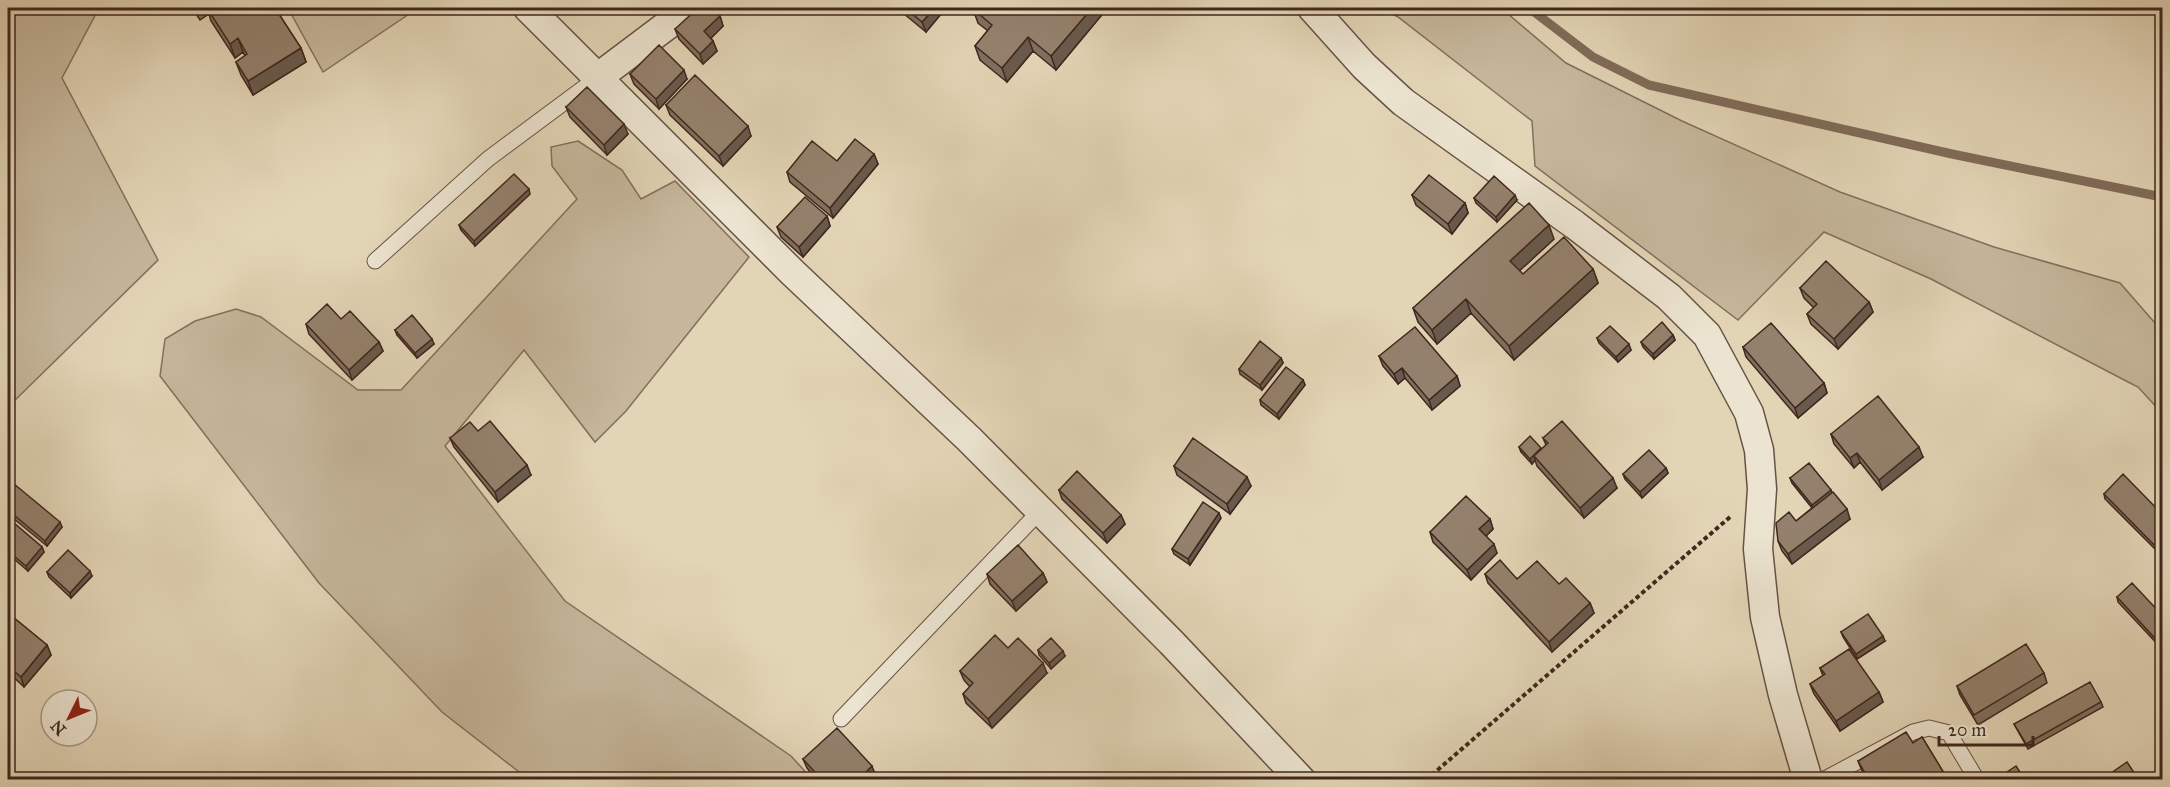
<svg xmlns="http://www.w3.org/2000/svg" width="2170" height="787" font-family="'IM FELL Great Primer',serif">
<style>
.green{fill:#c6b79c;stroke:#836f5d;stroke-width:1.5}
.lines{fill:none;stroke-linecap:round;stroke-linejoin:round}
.stream{stroke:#806c5a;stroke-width:9}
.service-casing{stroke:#685244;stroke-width:17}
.minor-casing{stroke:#685244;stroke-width:31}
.path{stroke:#40271e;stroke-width:4;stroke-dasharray:4.5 3;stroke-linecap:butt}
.service{stroke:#ece4d0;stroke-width:15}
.minor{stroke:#ece4d0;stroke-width:28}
.wall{fill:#7f6f5e;stroke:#40271e;stroke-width:1.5}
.shaded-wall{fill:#685a4c;stroke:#40271e;stroke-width:1.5}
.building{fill:#94816d;stroke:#40271e;stroke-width:1.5}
</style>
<rect width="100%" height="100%" fill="#e2d5b6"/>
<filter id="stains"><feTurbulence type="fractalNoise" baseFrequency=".00333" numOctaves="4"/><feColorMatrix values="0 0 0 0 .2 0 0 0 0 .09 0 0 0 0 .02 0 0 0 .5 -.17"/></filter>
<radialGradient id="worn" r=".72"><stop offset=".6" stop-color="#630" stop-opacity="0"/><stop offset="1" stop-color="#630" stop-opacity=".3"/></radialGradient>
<!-- green -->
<path class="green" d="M8,8H99L62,78L158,260L8,407Z
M288,8H418L323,72Z
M1381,8H1501L1566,63L1682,121L1840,192L1994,247L2120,283L2162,331V413L2138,387L2130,383L1931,279L1824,232L1738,320L1535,166L1532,121L1398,17Z
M578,141L622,170L641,199L675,181L749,257L626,411L595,442L524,350L445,446L565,601L791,756L812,779H528L442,712L319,583L160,376L165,339L195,321L236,309L261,317L358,390H401L577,199L552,166L551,147Z"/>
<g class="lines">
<!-- stream -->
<path class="stream" d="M1529,8L1593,57L1649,85L1952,154L2162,197"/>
<defs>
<path id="service" d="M375,261L488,159L597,78
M841,719L1040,511
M1823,780L1913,732L1929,728L1949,733L1977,780"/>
<path id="minor" d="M528,8L793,273L969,439L1171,642L1301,780
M1312,8L1364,66L1403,102L1575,225L1669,297L1707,335L1749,413L1759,450L1762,489L1758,549L1765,617L1783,695L1808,780
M597,78L690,8"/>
</defs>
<!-- service casing -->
<use href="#service" class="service-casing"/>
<!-- minor casing -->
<use href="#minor" class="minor-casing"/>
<!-- path -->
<path class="path" d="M1426,780L1730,517"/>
<!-- service -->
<use href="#service" class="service"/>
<!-- minor -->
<use href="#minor" class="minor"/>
</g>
<!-- wall -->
<path class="wall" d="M192,8H275L301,48L306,62L253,95L241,75L236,62L245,56L243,52L235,58L211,21L209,14L200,20Z
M897,8H946L926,32Z
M973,9L1105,11L1056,70L1033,51L1007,82L980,60L975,46L988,31L978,23Z
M720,16L723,26L711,38L713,41L717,51L703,64L679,39L675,29Z
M630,74L687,79L659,109L634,84Z
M666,105L751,136L723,166L670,115Z
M566,107L628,134L607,155L570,117Z
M874,154L878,164L833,218L790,182L787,172L837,161Z
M530,194L475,246L461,230L459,225Z
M1412,195L1465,203L1468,213L1452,234L1416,205Z
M1474,198L1517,200L1497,222L1476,203Z
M827,216L830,226L803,257L781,237L777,227Z
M1554,239L1519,271L1523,274L1593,269L1598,283L1514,360L1471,313L1437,344L1418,322L1413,308Z
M1800,288L1869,302L1873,312L1838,349L1811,324L1807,314L1814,308L1804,298Z
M341,319L379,342L383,351L352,380L309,334L306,324Z
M395,330L434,344L417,358L397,335Z
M1673,335L1675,340L1654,359L1643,347L1641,342Z
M1597,338L1631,350L1618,362L1599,343Z
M1743,347L1824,383L1827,393L1798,418L1746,357Z
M1379,356L1457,376L1460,386L1432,410L1405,378L1398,384L1383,366Z
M1281,358L1283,363L1262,390L1240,374L1239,369Z
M1303,380L1305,385L1279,419L1261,405L1260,400Z
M1831,434L1923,457L1882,490L1860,462L1854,468L1834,444Z
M450,438L531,475L498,502L454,447Z
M1543,438L1617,488L1584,518L1537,466L1535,460L1532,464L1521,452L1519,447L1542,449L1546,445Z
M1174,466L1251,486L1230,514L1177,475Z
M1666,468L1668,473L1642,498L1625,479L1623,474Z
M1790,478L1832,493L1850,519L1792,564L1782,551L1778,541L1796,521L1812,508L1792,483Z
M8,479L62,527L47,546L8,514Z
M1059,490L1121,515L1125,524L1107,543L1062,499Z
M2104,494L2163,515V557L2105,499Z
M8,518L42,547L44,552L28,571L8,554Z
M1221,518L1190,565L1174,554L1172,549Z
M1490,519L1493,529L1486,536L1497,553L1471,580L1433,542L1430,532Z
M47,572L92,576L71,598L49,577Z
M1043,573L1047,582L1016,611L990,584L987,574Z
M1485,574L1559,584L1590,603L1594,613L1552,652L1488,583Z
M2117,597L2163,616V650L2118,602Z
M8,613L47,645L51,655L24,687L8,672Z
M1841,632L1885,641L1857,659L1843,637Z
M1038,650L1065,656L1051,669L1039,655Z
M1820,668L1879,692L1883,702L1840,731L1814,694L1810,684L1823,676Z
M960,671L1047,673L992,728L966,703L963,694L970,687L964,680Z
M2044,673L2047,683L1978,725L1960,695L1957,686Z
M2101,702L2103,707L2028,749L2014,724Z
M1922,737L1948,780H1867L1862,771L1858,761L1913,743Z
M803,759L876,776L872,780H817L807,768Z"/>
<!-- shaded-wall -->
<path class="shaded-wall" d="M935,8H946L926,32L922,22Z
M1092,8H1104L1105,11L1056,70L1051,56Z
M720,16L723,26L708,41L704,31Z
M1028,37L1033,51L1007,82L1002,68Z
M238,38L243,52L235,58L230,44Z
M713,41L717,51L703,64L700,54Z
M301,48L306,62L253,95L248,81Z
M684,70L687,79L659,109L656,99Z
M624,124L628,134L607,155L604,145Z
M748,126L751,136L723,166L719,156Z
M874,154L878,164L833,218L830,208Z
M529,189L530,194L475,246L474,241Z
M1515,195L1517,200L1497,222L1496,217Z
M1465,203L1468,213L1452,234L1448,224Z
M827,216L830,226L803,257L799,247Z
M1549,225L1554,239L1515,275L1510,261Z
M1593,269L1598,283L1514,360L1509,346Z
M1466,299L1471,313L1437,344L1432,330Z
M1869,302L1873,312L1838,349L1834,339Z
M1673,335L1675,340L1654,359L1653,354Z
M432,339L434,344L417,358L415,353Z
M379,342L383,351L352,380L349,370Z
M1629,344L1631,350L1618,362L1616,357Z
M1281,358L1283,363L1262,390L1260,385Z
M1402,368L1405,378L1398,384L1394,374Z
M1457,376L1460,386L1432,410L1429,400Z
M1303,380L1305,385L1279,419L1277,414Z
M1824,383L1827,393L1798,418L1795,408Z
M1919,447L1923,457L1882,490L1879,480Z
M1541,448L1534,456L1535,460L1532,464L1530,459Z
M1857,453L1860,462L1854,468L1850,458Z
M527,465L531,475L498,502L495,492Z
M1666,468L1668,473L1642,498L1640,492Z
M1247,477L1251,486L1230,514L1227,504Z
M1613,478L1617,488L1584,518L1580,508Z
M1831,490L1833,495L1814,510L1812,505Z
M1847,509L1850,519L1792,564L1788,554Z
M1219,513L1221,518L1190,565L1188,559Z
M1121,515L1125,524L1107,543L1103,533Z
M1490,519L1493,529L1483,539L1479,529Z
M60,522L62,527L47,546L45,541Z
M1494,544L1497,553L1471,580L1467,570Z
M42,547L44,552L28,571L26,566Z
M90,571L92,576L71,598L70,593Z
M1043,573L1047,582L1016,611L1012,601Z
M1590,603L1594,613L1552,652L1549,642Z
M1883,636L1885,641L1857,659L1856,654Z
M47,645L51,655L24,687L21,677Z
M1063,651L1065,656L1051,669L1049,663Z
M1043,663L1047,673L992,728L988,719Z
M1879,692L1883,702L1840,731L1836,721Z
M872,766L876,776L872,780H858Z"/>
<!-- building -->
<path class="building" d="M207,8H275L301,48L248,81L236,62L247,54L238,38L230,44Z
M698,8H711L720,16L704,31L713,41L700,54L675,29Z
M905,8H935L922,22Z
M974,8H1092L1051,56L1028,37L1002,68L975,46L992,25L973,9Z
M659,45L684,70L656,99L630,74Z
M695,75L748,126L719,156L666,105Z
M587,87L624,124L604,145L566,107Z
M855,139L874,154L830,208L787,172L812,141L837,161Z
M514,174L529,189L474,241L459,225Z
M1429,175L1465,203L1448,224L1412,195Z
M1494,176L1515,195L1496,217L1474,198Z
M805,197L827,216L799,247L777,227Z
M1529,203L1549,225L1510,261L1523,274L1564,237L1593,269L1509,346L1466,299L1432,330L1413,308Z
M1826,261L1869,302L1834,339L1807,314L1817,304L1800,288Z
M327,304L341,319L350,311L379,342L349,370L306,324Z
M412,315L432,339L415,353L395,330Z
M1662,322L1673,335L1653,354L1641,342Z
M1771,323L1824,383L1795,408L1743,347Z
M1610,326L1629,344L1616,357L1597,338Z
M1415,327L1457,376L1429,400L1402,368L1394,374L1379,356Z
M1260,341L1281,358L1260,385L1239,369Z
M1286,367L1303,380L1277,414L1260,400Z
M1878,396L1919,447L1879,480L1857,453L1850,458L1831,434Z
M490,421L527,465L495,492L450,438L470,422L478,431Z
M1562,421L1613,478L1580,508L1534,456L1548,443L1543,438Z
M1530,436L1541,448L1530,459L1519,447Z
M1193,438L1247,477L1227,504L1174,466Z
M1649,450L1666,468L1640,492L1623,474Z
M1809,463L1831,490L1812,505L1790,478Z
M1077,471L1121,515L1103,533L1059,490Z
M2123,474L2163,515V554L2104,494Z
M8,479L60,522L45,541L8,510Z
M1833,492L1847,509L1788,554L1778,541L1776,523L1789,512L1796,521Z
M1466,496L1490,519L1479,529L1494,544L1467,570L1430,532Z
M1203,502L1219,513L1188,559L1172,549Z
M8,518L42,547L26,566L8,551Z
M1018,545L1043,573L1012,601L987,574Z
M68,550L90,571L70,593L47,572Z
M1500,560L1517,579L1537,561L1559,584L1566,578L1590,603L1549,642L1485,574Z
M2132,583L2163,616V647L2117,597Z
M8,613L47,645L21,677L8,666Z
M1868,614L1883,636L1856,654L1841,632Z
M995,635L1008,648L1018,638L1043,663L988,719L963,694L973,683L960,671Z
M1051,638L1063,651L1049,663L1038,650Z
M2026,644L2044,673L1974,715L1957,686Z
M1849,649L1879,692L1836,721L1810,684L1825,674L1820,668Z
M2090,682L2101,702L2026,744L2014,724Z
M837,728L872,766L858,780H822L803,759Z
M1906,732L1913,743L1922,737L1947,778L1945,780H1869L1858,761Z
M2127,762L2139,780H2101Z
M2016,766L2025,780H1995Z
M1854,772L1858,780H1840Z"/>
<!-- margin -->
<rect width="2170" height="787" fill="none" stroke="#e2d5b6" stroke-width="30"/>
<rect x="9" y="9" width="2152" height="769" fill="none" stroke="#40271e" stroke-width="3"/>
<rect x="15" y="15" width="2140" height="757" fill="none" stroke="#40271e" stroke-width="1.5"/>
<!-- north arrow -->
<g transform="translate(69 718) rotate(227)"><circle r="28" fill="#ece4d0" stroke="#a79889" stroke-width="1.5"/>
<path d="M0-4.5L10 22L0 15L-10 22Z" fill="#8f2418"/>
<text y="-9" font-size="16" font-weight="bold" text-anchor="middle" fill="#40271e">N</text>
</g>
<!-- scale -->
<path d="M1939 736v9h94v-9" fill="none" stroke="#40271e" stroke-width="3"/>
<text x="1948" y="736" font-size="18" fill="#40271e" stroke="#ece4d0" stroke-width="4.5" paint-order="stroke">20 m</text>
<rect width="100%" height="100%" filter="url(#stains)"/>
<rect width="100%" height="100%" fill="url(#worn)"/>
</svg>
